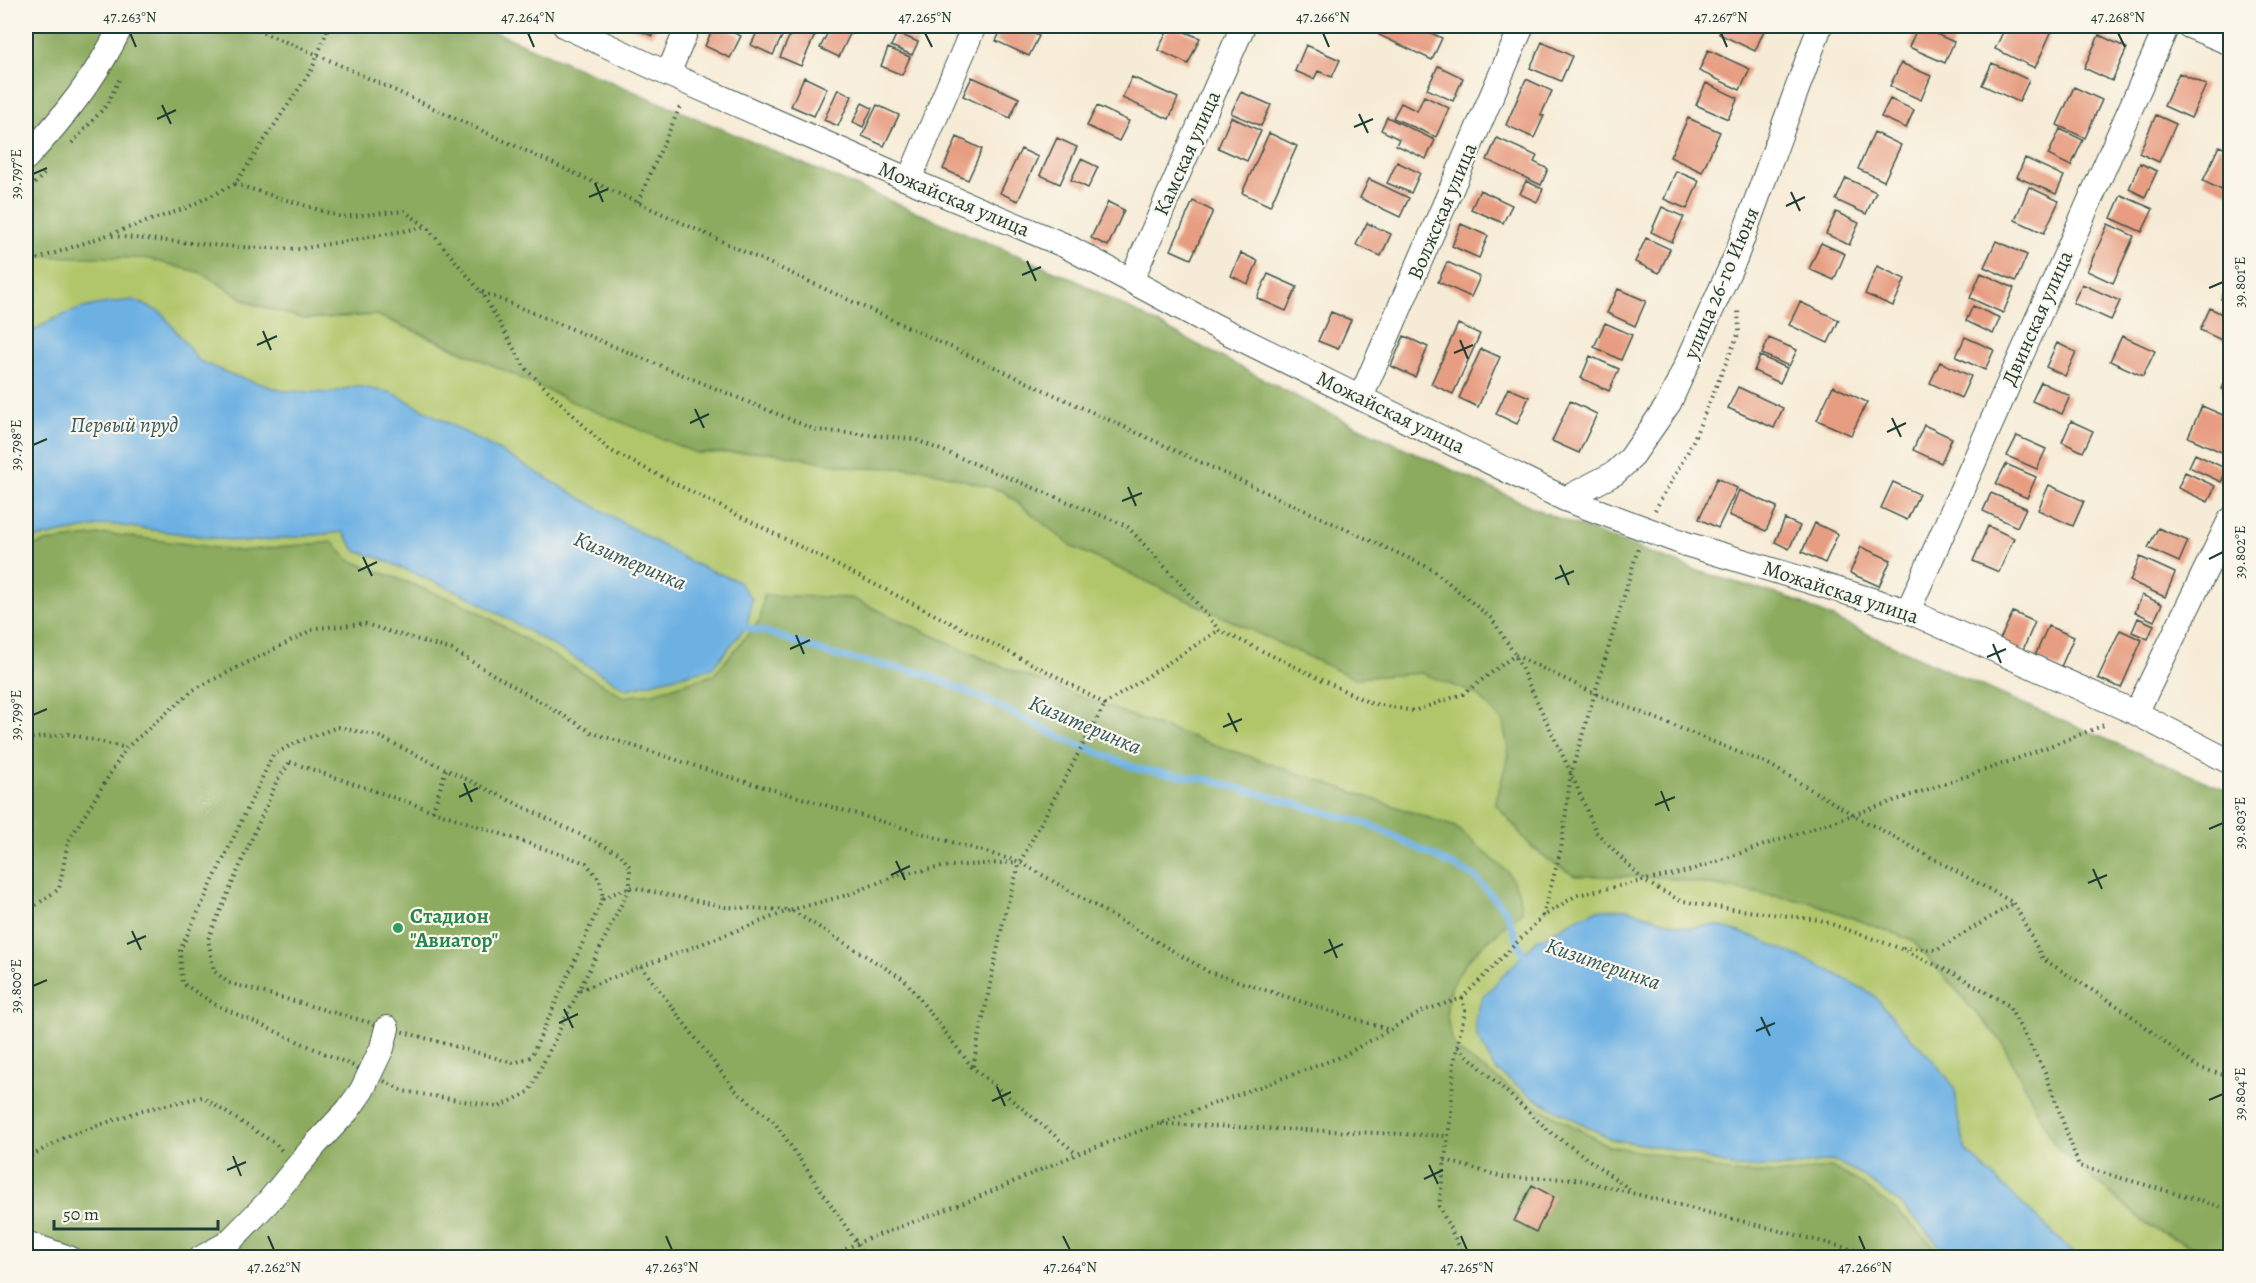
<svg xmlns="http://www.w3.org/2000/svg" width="2256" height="1283" font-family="Alegreya,serif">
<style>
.green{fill:#b1c66b;stroke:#688250;stroke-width:1.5}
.forest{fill:#8cab5f;stroke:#56744a;stroke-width:1.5}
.water{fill:#6db1e3;stroke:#46778c;stroke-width:1.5}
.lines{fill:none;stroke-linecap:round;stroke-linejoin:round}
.stream{stroke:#6db1e3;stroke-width:7}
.building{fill:#e79d81}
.minor-casing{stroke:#3f574c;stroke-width:26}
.path{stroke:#3f574c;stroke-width:4;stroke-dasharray:1.5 4.5;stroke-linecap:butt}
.minor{stroke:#fff;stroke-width:24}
.ticks{fill:none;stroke:#1f3d34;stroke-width:2}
.leisure-dot{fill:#2e9e5b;stroke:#fbf7ec;stroke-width:2}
.labels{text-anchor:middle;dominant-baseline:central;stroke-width:4.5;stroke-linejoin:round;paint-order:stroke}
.street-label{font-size:21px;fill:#1f3d34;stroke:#fbf7ec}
.leisure-label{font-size:21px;font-weight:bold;fill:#27864d;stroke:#fbf7ec;text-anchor:start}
.water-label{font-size:22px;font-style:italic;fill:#325a60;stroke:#fbf7ec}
.neatline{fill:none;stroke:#1f3d34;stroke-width:2}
.ticks-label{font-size:15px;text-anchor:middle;fill:#1f3d34}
</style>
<rect width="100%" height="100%" fill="#fbf7ec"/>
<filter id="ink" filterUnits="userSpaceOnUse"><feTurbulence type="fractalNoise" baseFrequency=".0167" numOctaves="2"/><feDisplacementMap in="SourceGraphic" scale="12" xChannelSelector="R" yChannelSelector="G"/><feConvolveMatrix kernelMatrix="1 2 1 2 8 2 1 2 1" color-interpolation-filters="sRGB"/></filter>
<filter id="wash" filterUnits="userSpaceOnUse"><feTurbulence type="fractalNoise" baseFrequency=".008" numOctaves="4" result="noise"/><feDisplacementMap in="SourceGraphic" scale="24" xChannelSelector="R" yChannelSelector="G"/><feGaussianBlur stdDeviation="1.35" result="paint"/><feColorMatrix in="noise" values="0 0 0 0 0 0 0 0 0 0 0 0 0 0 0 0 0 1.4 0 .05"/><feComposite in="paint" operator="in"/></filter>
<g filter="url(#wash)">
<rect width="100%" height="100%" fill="#f6ebd6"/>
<!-- green -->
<path class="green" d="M26,253L35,256L145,258L202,273L250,303L304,319L377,315L696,453L770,452L857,468H921L1003,491L1073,547L1354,678L1421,673L1479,695L1503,722L1509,755L1495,803L1530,845L1553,863L1575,876L1663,877L1810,902L1912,940L2002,1042L2055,1145L2147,1225L2213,1257H2078L1966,1151L1958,1117L1955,1089L1932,1059L1904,1031L1874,995L1823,967L1749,935L1715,925L1687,928L1627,909L1598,910L1580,917L1536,941L1523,955L1576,1120L1611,1139L1678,1150L1735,1167H1787L1833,1160L1859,1173L1902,1205L1938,1244L1956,1257H1945L1897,1211L1857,1181L1831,1167L1788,1174L1733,1173L1677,1158L1608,1146L1533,1104L1455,1049C1452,1038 1447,1025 1447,1013C1445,968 1492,938 1521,912L1455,827L1145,721L993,663L851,598L760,620L714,675L653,693L624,697L468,606L349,560L332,542L240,551L108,534L46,542L26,548V540L108,524L245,542L343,532L356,551L379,558L472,598L738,581L692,563L356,386L330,393L283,391L232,375L199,361L162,313L54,318L33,331L26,329Z"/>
<!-- forest -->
<path class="forest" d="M26,26H481L1073,279L1322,410L1552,516L1704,573L1787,597L1970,681L2230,792V1257H2213L2147,1225L2055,1145L2002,1042L1912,940L1810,902L1663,877L1575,876L1553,863L1530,845L1495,803L1509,755L1503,722L1478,695L1421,673L1354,678L1073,547L1003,491L921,468H857L770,452L696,453L577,404L442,342L377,315L304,319L250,303L202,273L145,258L35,256L26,253Z
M108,534L240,551L333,542L349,560L468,606L624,697L653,693L714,675L760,620L764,595L851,598L993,663L1145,721L1455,827L1508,872L1518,890L1522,912C1492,938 1445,968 1447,1013C1447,1025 1452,1038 1455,1049L1533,1104L1608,1146L1677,1158L1733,1173L1788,1174L1831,1167L1857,1181L1897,1211L1945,1257L26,1258V548L46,542Z"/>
<!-- water -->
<path class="water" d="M134,300L162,313L199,361L232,375L283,391L330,393L356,386L393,393L505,454L692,563L738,581L752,599L747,626L712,668L627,689L472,598L379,558L356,551L343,532L245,542L108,524L26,540V329L34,331C69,308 93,304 134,300Z
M1627,909L1687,928L1715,925L1749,935L1823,967L1874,995L1904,1031L1932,1059L1955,1089L1958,1117L1966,1151L2078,1257H1956L1938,1244L1902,1205L1859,1173L1833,1160L1787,1167H1735L1678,1150L1611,1139L1534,1098L1495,1069L1477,1036L1475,1021L1482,998L1536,941L1580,917L1598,910Z"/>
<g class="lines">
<!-- stream -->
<path class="stream" d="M736,625L769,633L833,655L922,673L986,700L1060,737L1138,769L1210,780L1371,825L1474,876L1506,911L1523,955L1530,957"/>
</g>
<g id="blocks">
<!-- building -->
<path class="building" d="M629,26H657L652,36Z
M714,26H719L741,36L730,58L705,46Z
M760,26H787L773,55L751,45Z
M794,26H819L801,66L780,57Z
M831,26H837L851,32L839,57L820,48Z
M1003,26H1016L1039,36L1029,56L996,41Z
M1170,26L1200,38L1188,64L1158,50Z
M1384,26H1416L1442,38L1432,60L1379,35Z
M1723,26H1766L1755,51L1719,34Z
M1918,26L1954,42L1945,63L1909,47Z
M2006,26H2054L2035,68L1995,49Z
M897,33L918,42L912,55L891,46Z
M2099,35L2127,48L2112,81L2084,68Z
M1542,42L1572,56L1561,81L1530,68Z
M1306,45L1340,60L1332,77L1318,71L1314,79L1295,71Z
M888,48L910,57L902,75L881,66Z
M1708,50L1750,69L1740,90L1699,71Z
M1901,63L1931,76L1921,100L1890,86Z
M1992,63L2029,80L2019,102L1982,85Z
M1438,66L1463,78L1453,101L1427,89Z
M2179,73L2206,85L2191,118L2164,106Z
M804,77L827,88L814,116L791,106Z
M972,77L1019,98L1010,118L963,96Z
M1132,77L1178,98L1169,119L1122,98Z
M1526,79L1552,91L1541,115L1544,116L1534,138L1506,125Z
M1706,83L1738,98L1728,119L1696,105Z
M2074,87L2102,100L2085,138L2057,125Z
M838,89L852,96L838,126L824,120Z
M1241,92L1271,105L1261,126L1231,113Z
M1424,96L1449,108L1436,137L1393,118L1401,103L1417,111Z
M1890,99L1914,110L1906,128L1881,117Z
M862,103L872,108L863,127L853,122Z
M877,105L899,115L884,146L862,136Z
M1097,106L1129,121L1119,141L1087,126Z
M2156,115L2176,124L2159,162L2139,153Z
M1231,117L1261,131L1247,161L1218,148Z
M1387,117L1435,140L1426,159L1396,145L1399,139L1381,130Z
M1688,118L1720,132L1702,172L1670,157Z
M2060,129L2083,140L2071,166L2048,155Z
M1874,132L1901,145L1884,181L1858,169Z
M1269,133L1297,146L1270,206L1242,193Z
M957,137L982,149L968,180L943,169Z
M1057,138L1077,147L1060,184L1040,175Z
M1497,138L1537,156L1534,162L1548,169L1541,185L1487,160Z
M2219,146L2230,151V194L2203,181Z
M1021,149L1038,157L1018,201L1000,193Z
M2025,158L2064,176L2056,194L2017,177Z
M1081,159L1098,167L1088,188L1071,180Z
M1397,162L1420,173L1411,193L1387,183Z
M2140,163L2157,171L2145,197L2129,189Z
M1676,171L1699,181L1687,209L1664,199Z
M1846,178L1876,192L1866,214L1836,200Z
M1369,179L1409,198L1400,217L1360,198Z
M1526,181L1543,189L1537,202L1520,194Z
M2029,187L2059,201L2044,233L2015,220Z
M1480,190L1512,205L1503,223L1471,209Z
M2121,195L2153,209L2142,232L2111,218Z
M1193,201L1213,211L1191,259L1171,250Z
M1108,202L1124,210L1108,246L1091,238Z
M1662,207L1684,217L1672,242L1651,232Z
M1836,212L1859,223L1849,245L1826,234Z
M1367,223L1391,234L1381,256L1356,245Z
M1461,224L1488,236L1479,258L1452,246Z
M2108,224L2134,236L2113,283L2087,271Z
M1646,238L1670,249L1659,273L1635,262Z
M1996,241L2027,255L2016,281L1984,267Z
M1821,243L1845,254L1834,280L1809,269Z
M1241,253L1258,261L1248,284L1231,276Z
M1447,262L1480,277L1471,297L1438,282Z
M1877,266L1905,279L1893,306L1865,294Z
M1981,273L2014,288L2003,313L1970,298Z
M1268,274L1297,287L1286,311L1257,298Z
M2230,279V303L2221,299Z
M2082,284L2120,301L2111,320L2073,303Z
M1618,289L1646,301L1635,326L1607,313Z
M1800,302L1839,320L1828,343L1789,325Z
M1973,306L2000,318L1993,334L1966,321Z
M2210,308L2230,318V344L2200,330Z
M1331,312L1351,320L1338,349L1318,341Z
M1605,323L1632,335L1621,360L1594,347Z
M1458,324L1480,334L1453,394L1431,384Z
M1404,336L1428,347L1415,377L1391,366Z
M2122,336L2155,351L2143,376L2110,361Z
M1965,337L1994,350L1985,370L1956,357Z
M1769,338L1797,350L1789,366L1762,354Z
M2057,343L2076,352L2065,376L2046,367Z
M1481,349L1500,357L1478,407L1459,398Z
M1590,356L1619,369L1609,391L1581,378Z
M1760,356L1787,368L1780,383L1754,371Z
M1940,362L1971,376L1961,398L1930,383Z
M2230,370V393L2222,389Z
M2041,382L2070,396L2062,414L2032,401Z
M1833,386L1867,402L1851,435L1817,420Z
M1738,387L1783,408L1774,428L1728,408Z
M1508,388L1529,397L1517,424L1496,414Z
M1570,401L1597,414L1579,453L1552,441Z
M2202,406L2230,418V450L2228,455L2188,437Z
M2071,421L2093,431L2083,452L2062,442Z
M1924,425L1952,438L1941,463L1913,450Z
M2017,436L2046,449L2037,469L2007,456Z
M2195,454L2227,469L2221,482L2189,467Z
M2006,464L2036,477L2027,498L1996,484Z
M2185,472L2215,486L2208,502L2178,488Z
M1717,478L1737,488L1718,528L1699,519Z
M1893,482L1919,494L1907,520L1881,508Z
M2049,485L2084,501L2073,526L2038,510Z
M1739,490L1777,507L1766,531L1729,515Z
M1991,493L2026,508L2017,527L1983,511Z
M1785,519L1800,526L1789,549L1775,542Z
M1815,523L1838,534L1825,563L1802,552Z
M1988,526L2014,538L1999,572L1973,561Z
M2158,528L2188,541L2179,562L2148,548Z
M1861,547L1891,560L1879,586L1850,573Z
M2140,557L2175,573L2165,597L2130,581Z
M2142,595L2162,604L2154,621L2135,612Z
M2013,612L2035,622L2019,659L1996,648Z
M2138,618L2154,625L2148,639L2132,632Z
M2048,626L2074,637L2060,669L2034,658Z
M2120,630L2142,640L2121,688L2098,678Z
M1532,1185L1554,1197L1536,1232L1514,1221Z"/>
</g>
</g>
<g filter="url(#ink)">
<use href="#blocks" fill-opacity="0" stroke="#3f574c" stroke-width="1.5"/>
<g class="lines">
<defs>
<path id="minor" d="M565,26L668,74L909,180L1066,246L1217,327L1565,499L1686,544L1908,611L2136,713L2230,762
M2189,26L2230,43
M668,74L688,26
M26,158C63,118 98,75 121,26
M909,180L974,26
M1131,281L1243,26
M1361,397L1522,26
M1565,499L1615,473L1631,458L1669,403L1736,256L1820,26
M1908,611L2167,26
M2136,713L2230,520
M26,1243L69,1258
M201,1258L228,1243L268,1202L315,1145L348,1110L362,1090L382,1048L387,1028"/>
</defs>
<!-- minor casing -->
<use href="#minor" class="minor-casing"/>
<!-- path -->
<path class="path" d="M246,26L318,55L1432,569L1492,619L1515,655L1571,773L1596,832L1644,881L1679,900L1708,906L1820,920L1899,948L1957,975L2008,1005L2045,1072L2079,1166L2230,1209
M72,143L106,106L119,80
M235,184L342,217L404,211L427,227L480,291L816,430L914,439L1127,526L1179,582L1219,630L1370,703L1414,711L1463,694L1515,655L1594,693L1770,765L1852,814L2014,903L2043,959L2125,1011L2197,1067L2230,1077
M26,192L45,173
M638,202L681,104
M112,236L236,247L300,249L426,227
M26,263L186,208L235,184L312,69L329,26
M481,291L525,368L609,450L1056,676L1105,704L1219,630
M1655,510L1690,448L1739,332L1738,308
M338,727L378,736L620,854L630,867V887L529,1092L499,1107L403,1091L369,1073L216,1005L182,983L180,950L273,755L297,742Z
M26,739L69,734L126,748
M290,762L586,863L600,880L603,898L531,1057L514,1063L229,983L214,971L208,939L277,781Z
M433,811L446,769
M603,898L630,887L725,907L791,910L847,895L900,874L950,866L1018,862
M26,912L59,889L68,842L126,748L193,690L316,628L365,624L452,650L593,733L733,778L1020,862L1209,972L1390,1030
M1543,916L1561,849L1571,773L1638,549
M1903,948L1937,950L2014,903
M641,966L734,1089L775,1123L857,1243L863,1258
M580,990L791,910L905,980L972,1067L1077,1154
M1462,998L1465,1011L1454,1062L1451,1113L1439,1206L1465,1258
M1458,1047L1549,1131L1632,1191
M973,1066L1005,913L1020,862L1105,704
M1161,1124L1448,1136
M26,1159L65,1137L143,1110L202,1097L276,1144L282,1151
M1445,1160L1503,1177L1577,1179L1886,1258
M830,1258L857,1243L969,1201L1077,1154L1343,1056L1423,1011L1462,998L1542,917L1577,895L1688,871L2011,761L2107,724"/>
<!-- minor -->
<use href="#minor" class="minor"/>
</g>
</g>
<!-- ticks -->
<path class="ticks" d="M130,33L136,47M528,33L534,47M925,33L932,47M1323,33L1329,47M1721,33L1727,47M2118,33L2125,47M162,105L171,124M1359,114L1368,133M157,119L176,110M1354,127L1373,119M33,174L47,168M595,183L603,202M1791,192L1800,211M589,197L608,189M1786,206L1805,197M1027,261L1036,281M1022,275L1041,267M2209,288L2223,282M263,331L271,350M1460,340L1468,359M257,345L277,336M1454,353L1473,345M695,409L704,428M1892,418L1901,437M690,423L709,414M1887,432L1906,423M33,445L47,439M1128,487L1136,506M1122,501L1142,493M363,557L372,576M2209,559L2223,552M1560,565L1569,585M358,571L377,562M1555,579L1574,571M796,635L804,654M1993,644L2001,663M790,649L810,640M1987,657L2006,649M1228,713L1237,732M33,715L47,709M1223,727L1242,719M464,783L472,802M1661,791L1669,811M459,797L478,788M1655,805L1675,797M2209,829L2223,823M896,861L905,880M2093,869L2102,889M891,875L910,866M2088,883L2107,875M132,931L141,950M1329,939L1337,958M127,944L146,936M1324,953L1343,944M33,986L47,980M564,1009L573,1028M1761,1017L1770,1036M559,1023L578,1014M1756,1031L1775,1023M997,1087L1005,1106M2209,1100L2223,1094M992,1101L1011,1092M233,1156L241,1176M1429,1165L1438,1184M227,1170L246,1162M1424,1179L1443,1170M268,1236L274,1250M666,1236L672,1250M1063,1236L1070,1250M1461,1236L1467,1250M1859,1236L1865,1250"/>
<!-- markers -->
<circle class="leisure-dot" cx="398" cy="928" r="6"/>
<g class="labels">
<!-- street labels -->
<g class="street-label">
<text transform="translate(1187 153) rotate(-66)">Камская улица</text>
<text transform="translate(954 199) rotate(23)">Можайская улица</text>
<text transform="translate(1442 211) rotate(-67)">Волжская улица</text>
<text transform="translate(1721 283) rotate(-67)">улица 26-го Июня</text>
<text transform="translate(2037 318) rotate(-66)">Двинская улица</text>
<text transform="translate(1391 412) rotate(26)">Можайская улица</text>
<text transform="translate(1841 592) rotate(18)">Можайская улица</text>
</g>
<!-- leisure labels -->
<g class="leisure-label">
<text x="410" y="916">Стадион<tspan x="410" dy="24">"Авиатор"</tspan></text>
</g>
<!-- water labels -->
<g class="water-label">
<text x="124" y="425">Первый пруд</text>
<text transform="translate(630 561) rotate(23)">Кизитеринка</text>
<text transform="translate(1085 725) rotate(23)">Кизитеринка</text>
<text transform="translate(1603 964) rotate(19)">Кизитеринка</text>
</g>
</g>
<!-- margin -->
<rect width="2256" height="1283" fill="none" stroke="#fbf7ec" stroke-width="66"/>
<!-- scale -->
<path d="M54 1220v9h164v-9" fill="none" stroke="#1f3d34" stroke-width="3"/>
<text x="63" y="1220" font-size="18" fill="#1f3d34" stroke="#fbf7ec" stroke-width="4.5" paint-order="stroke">50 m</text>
<rect x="33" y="33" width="2190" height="1217" class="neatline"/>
<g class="ticks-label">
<text x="130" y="22">47.263°N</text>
<text x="528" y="22">47.264°N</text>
<text x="925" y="22">47.265°N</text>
<text x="1323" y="22">47.266°N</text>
<text x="1721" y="22">47.267°N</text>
<text x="2118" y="22">47.268°N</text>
<text transform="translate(16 174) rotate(-90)" y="5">39.797°E</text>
<text transform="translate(2240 282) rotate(-90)" y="5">39.801°E</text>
<text transform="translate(16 445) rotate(-90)" y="5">39.798°E</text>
<text transform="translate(2240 552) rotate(-90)" y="5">39.802°E</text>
<text transform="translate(16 715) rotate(-90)" y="5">39.799°E</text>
<text transform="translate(2240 823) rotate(-90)" y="5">39.803°E</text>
<text transform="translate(16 986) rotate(-90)" y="5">39.800°E</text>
<text transform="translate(2240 1094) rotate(-90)" y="5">39.804°E</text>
<text x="274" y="1272">47.262°N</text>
<text x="672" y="1272">47.263°N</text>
<text x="1070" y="1272">47.264°N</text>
<text x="1467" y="1272">47.265°N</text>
<text x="1865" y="1272">47.266°N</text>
</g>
</svg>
